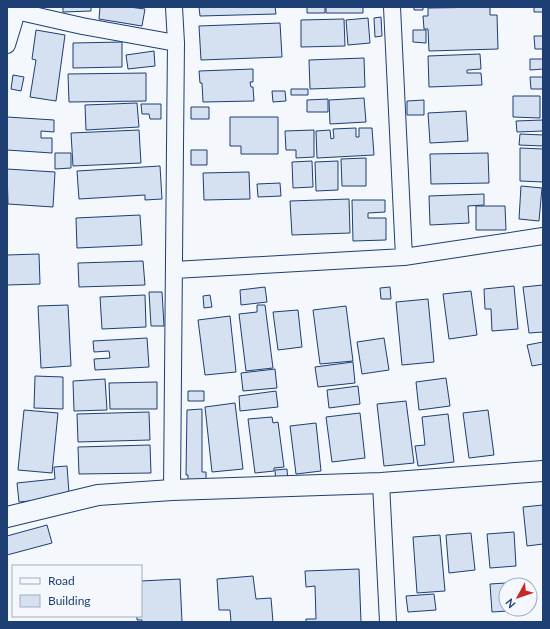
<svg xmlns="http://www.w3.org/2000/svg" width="550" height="629" font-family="Lato,sans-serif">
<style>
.building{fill:#d5e0f0;stroke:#1d3f73}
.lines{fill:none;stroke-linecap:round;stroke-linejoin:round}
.minor-casing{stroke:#1d3f73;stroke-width:18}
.tertiary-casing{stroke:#1d3f73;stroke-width:22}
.minor{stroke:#f4f7fb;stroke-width:16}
.tertiary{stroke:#f4f7fb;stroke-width:20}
</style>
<rect width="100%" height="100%" fill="#f4f7fb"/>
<!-- building -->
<path class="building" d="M63,7H91V11L63,12Z
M100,7H129L145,9L142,26L99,19Z
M199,7H275L276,14L200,16Z
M307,7H325V13H307Z
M326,7H363V13H326Z
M414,7H423V10H414Z
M490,7V15H497L498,49L429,51L428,29H424L423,16H428V8Z
M534,7H543V12H534Z
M381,17L382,36L375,37L374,18Z
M368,18L370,43L348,45L346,20Z
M344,19L345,46L301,47V20Z
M280,23L282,57L201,60L199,26Z
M36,30L65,35L56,101L30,97L36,60L32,59Z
M413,30H426V43L413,42Z
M534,36H543V49H535Z
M122,42V67L73,68V43Z
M154,51L155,66L128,69L126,55Z
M480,54L481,69L467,70V73H481L482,85L429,87L428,56Z
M364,58L365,87L310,89L309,60Z
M530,59H543V69L530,70Z
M253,69V82H250L251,87H253L254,101L203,102L202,83H200L199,71Z
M146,73V101L69,102L68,74Z
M13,75L24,77L21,91L11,89Z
M530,77H543V89H531Z
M291,89H308V95H291Z
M272,91H285L286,101L273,102Z
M513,96H540V118L513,117Z
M364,98L366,122L330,124L329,100Z
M328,99V112H307V100Z
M424,100V115H407V101Z
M137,103L139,127L86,130L85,105Z
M141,104H161V119H150L149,114H142Z
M191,107H209V119H191Z
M466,111L468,141L430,143L428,113Z
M7,117L54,120V132L41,131V138H52V153L7,150Z
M230,117H278V154H241V146H230Z
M543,120V131L517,132L516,121Z
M356,128V137H359V128H372L374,155L317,158L316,131L330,130L331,139L334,138L333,129Z
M139,130L141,163L73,166L71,133Z
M314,130V157L296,158V150H286L285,131Z
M520,134L543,135V146L519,145Z
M520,148L543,149V182L520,181Z
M191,150H207V165H191Z
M55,153H71V168L55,169Z
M488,153L489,183L431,184L430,154Z
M366,158V186H342L341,159Z
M312,161L313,187L293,188L292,162Z
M338,161V190L316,191L315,162Z
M160,166L162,199L145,200V195L79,199L77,171Z
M7,169L55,172L53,207L8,204Z
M249,172L250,199L204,200L203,173Z
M280,183L281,196L258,197L257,184Z
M521,186L542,188L539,221L519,219Z
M484,194V205L468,206L469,223L430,225L429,196Z
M349,199L350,233L292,235L290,201Z
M352,200H385V212L368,213V218H386V240L353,241Z
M476,206H505L506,230H476Z
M140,215L142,245L77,248L76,218Z
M39,254L40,284L7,285V255Z
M143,261L145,285L79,287L78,263Z
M543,285V332L529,333L523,287Z
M514,286L518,329L492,331L491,309H485L484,289Z
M265,287L267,302L241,305L240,290Z
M390,287L391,299H381L380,288Z
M471,291L477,335L449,339L443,294Z
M149,292H162L164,326H151Z
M145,295L146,327L102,329L100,297Z
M210,295L212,307L204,308L203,296Z
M428,299L434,362L402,365L396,302Z
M68,305L71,366L41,368L38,306Z
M257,305H265L273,368L246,371L239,314L257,312Z
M346,306L353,361L320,364L313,310Z
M298,310L302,347L278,350L273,312Z
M230,316L236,372L205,375L198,320Z
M147,338L149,367L95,370L94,359L110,358L109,351L94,352L93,341Z
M384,338L389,370L362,374L357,342Z
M543,342V364L532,366L527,345Z
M353,362L355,383L318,387L315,367Z
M275,369L277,388L243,391L241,373Z
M35,376L63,377V409L34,408Z
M446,378L450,406L419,410L416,382Z
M105,379L107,410L74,411L73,381Z
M157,382V409H110L109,383Z
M358,386L360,404L329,408L327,390Z
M188,391H204V401H188Z
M276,391L278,407L240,411L239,396Z
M406,401L414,463L384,466L377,404Z
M235,403L243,469L212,472L205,407Z
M202,409V472H206V484H188V475H186L187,410Z
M24,410L58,413L52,473L18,470Z
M488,410L494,455L469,458L463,413Z
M149,412L150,440L78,442L77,414Z
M360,413L365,458L332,462L326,417Z
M448,414L454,462L418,466L415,446L425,445L422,417Z
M272,417L273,423L278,422L284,467L274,468V471L255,473L248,419Z
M316,423L321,471L296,474L290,426Z
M150,445L151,473L79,474L78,447Z
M67,466L69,493L61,494V498L19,502L17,483L55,479L54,467Z
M287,469L288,482L276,484L275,470Z
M543,505V544L527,546L523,507Z
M47,525L52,543L7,555V536Z
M514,532L516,566L490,568L487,534Z
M471,533L475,570L449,573L446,535Z
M440,535L445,591L417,593L413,537Z
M359,569L361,622H306V619H316L315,586L306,587L305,571Z
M253,576L256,599L271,598L273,622H231L230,610H219L217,579Z
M180,579L182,622H142V620H137V616H141V581Z
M522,582V585H506V609H523L524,610L492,612L490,584Z
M434,594L436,610L408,612L406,596Z"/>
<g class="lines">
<defs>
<path id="minor" d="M392,7L404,257
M7,9L82,26L176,43
M7,45L17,12
M174,270L404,257L543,236
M381,483L388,622
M172,490L175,146L176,43L174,7"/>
<path id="tertiary" d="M7,517L98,495L172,490L381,483L543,471"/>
</defs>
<!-- minor casing -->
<use href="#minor" class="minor-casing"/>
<!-- tertiary casing -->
<use href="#tertiary" class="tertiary-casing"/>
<!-- minor -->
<use href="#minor" class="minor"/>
<!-- tertiary -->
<use href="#tertiary" class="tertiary"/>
</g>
<!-- border -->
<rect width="550" height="629" fill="none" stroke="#1d3f73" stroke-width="16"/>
<!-- legend -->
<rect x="12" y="565" width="130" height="52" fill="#f4f7fb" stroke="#9eadc5"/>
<rect x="20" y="578" width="20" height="6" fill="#f4f7fb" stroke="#9eadc5"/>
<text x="48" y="585" font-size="12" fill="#1d3f73">Road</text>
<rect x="20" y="595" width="20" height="12" fill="#d5e0f0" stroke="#9eadc5"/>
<text x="48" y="605" font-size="12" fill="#1d3f73">Building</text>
<!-- north arrow -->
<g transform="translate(518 597) rotate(230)"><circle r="19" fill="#f4f7fb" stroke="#9eadc5"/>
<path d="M0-3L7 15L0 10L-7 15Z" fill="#c62828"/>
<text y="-6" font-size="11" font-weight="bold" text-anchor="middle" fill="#1d3f73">N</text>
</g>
</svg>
